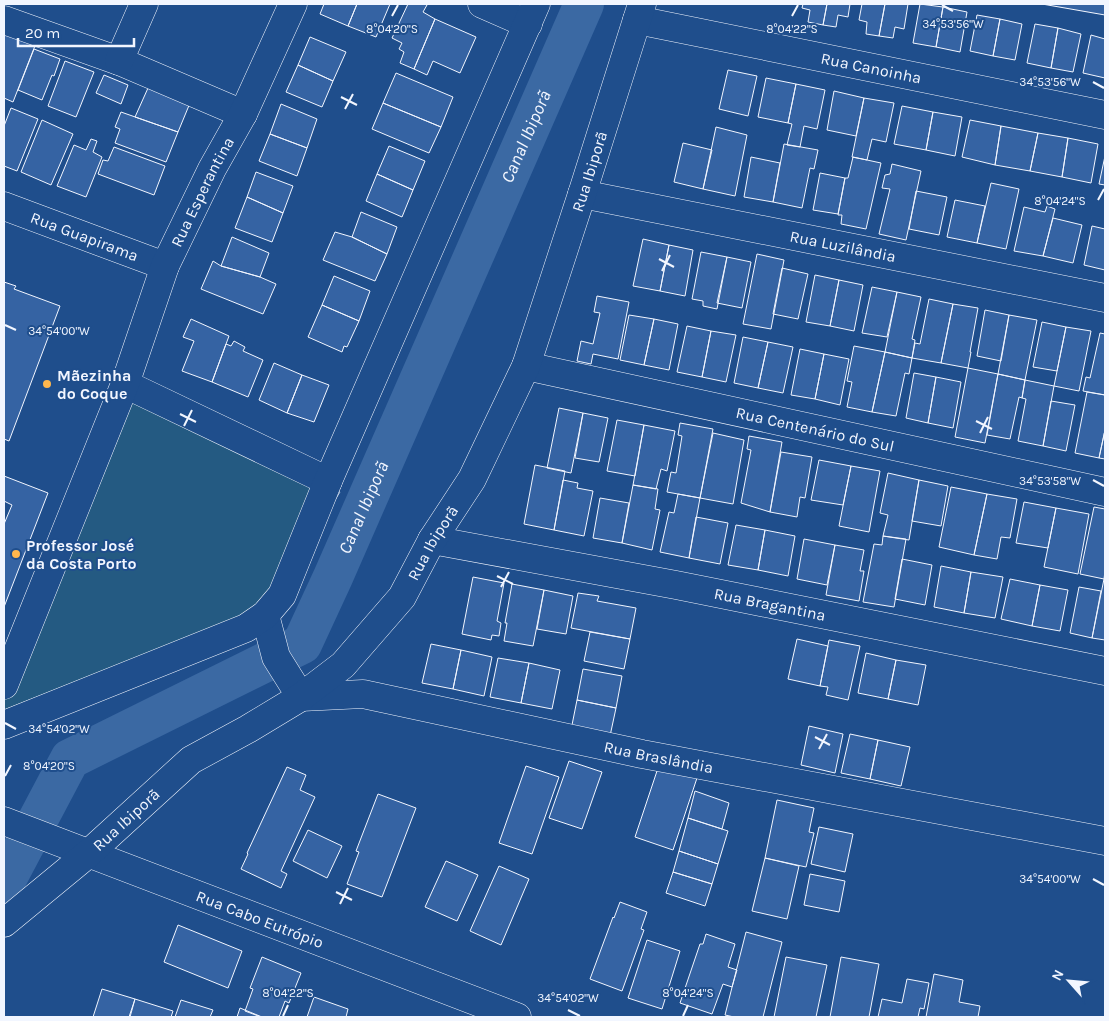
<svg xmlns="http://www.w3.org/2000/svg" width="1109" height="1021" font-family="Karla,sans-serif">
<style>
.green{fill:#245a82;stroke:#a8bbd7}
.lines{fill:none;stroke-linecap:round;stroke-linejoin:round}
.canal{stroke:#3b69a3;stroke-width:40}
.building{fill:#3563a3;stroke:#f2f6ff}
.minor-casing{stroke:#f2f6ff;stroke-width:29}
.minor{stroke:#1f4e8c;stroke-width:28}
.ticks{fill:none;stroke:#f2f6ff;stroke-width:2}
.poi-dot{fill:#ffb74d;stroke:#1f4e8c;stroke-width:2}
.labels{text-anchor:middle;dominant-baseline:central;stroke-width:4;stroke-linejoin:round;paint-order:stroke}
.street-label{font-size:16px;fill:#f2f6ff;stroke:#1f4e8c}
.poi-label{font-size:16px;font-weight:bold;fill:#f2f6ff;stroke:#1f4e8c;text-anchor:start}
.water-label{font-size:18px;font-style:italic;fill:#f2f6ff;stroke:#1f4e8c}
.ticks-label{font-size:12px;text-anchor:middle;fill:#f2f6ff;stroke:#1f4e8c;stroke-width:4;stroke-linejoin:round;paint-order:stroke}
</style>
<rect width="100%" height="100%" fill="#1f4e8c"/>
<!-- green -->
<path class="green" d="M117,393L340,492L272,604L4,710V685Z"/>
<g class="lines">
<!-- canal -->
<path class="canal" id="s1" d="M4,884L70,759L302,644L333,577L584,4"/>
</g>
<!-- building -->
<path class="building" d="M324,4H357L348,26L320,14Z
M357,4H390L376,37L348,26Z
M408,4H424L427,5L423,12L435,19L414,69L400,63L404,52L399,49L402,43L392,38Z
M803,4H827L823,25L808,22L810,10L802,8Z
M827,4H850L848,17L838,15L836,27L823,25Z
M862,4H885L879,36L866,34L867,22L859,20Z
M885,4H908L904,29L895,27L893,38L879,36Z
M920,4L943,7L936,47L913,43Z
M1042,4H1105V15Z
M943,7L967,12L960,52L936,47Z
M977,15L1000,19L993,56L970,51Z
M435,19L476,37L460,73L433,61L427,75L414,69Z
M1000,19L1022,24L1015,60L993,56Z
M1035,24L1058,28L1051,68L1027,63Z
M8,27L38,38L13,102L4,98V38Z
M1058,28L1081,34L1073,72L1051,68Z
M1091,35L1105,39V78L1083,73Z
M310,37L346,52L333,81L298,65Z
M34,49L60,59L54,76L52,75L42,100L18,90Z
M65,61L94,72L76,117L48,106Z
M298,65L333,81L322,107L286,92Z
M728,70L757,76L748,116L719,109Z
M396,73L453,97L441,127L383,103Z
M104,75L128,85L121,104L96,93Z
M766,78L796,84L788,123L758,117Z
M796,84L825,90L817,129L804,126L800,147L787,145L792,124L788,123Z
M148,88L190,103L178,132L135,117Z
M834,91L864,98L856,136L827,130Z
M864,98L894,103L886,142L872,139L867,160L852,157Z
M383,103L441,127L429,153L372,129Z
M281,104L317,119L307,148L270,134Z
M902,106L933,112L926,150L894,144Z
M11,108L38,119L17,171L4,166V126Z
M121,112L178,132L166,162L115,143L120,129L115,127Z
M933,112L962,117L955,156L926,150Z
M42,120L73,134L51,185L21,172Z
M970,120L1001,126L995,165L962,157Z
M1001,126L1038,133L1030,171L995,165Z
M716,127L747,135L735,196L703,189Z
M1038,133L1068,138L1062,177L1030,171Z
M270,134L307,148L297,176L259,161Z
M1068,138L1098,144L1091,183L1062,177Z
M91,139L97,141L93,152L102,157L86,197L57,186L74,145L86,150Z
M683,143L712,150L703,189L674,182Z
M784,144L818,150L814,169L810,168L802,208L773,202Z
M389,146L425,161L413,190L377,174Z
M114,147L165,166L154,195L98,174L103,160L108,161Z
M1105,156V185L1099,184Z
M751,157L780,163L773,202L744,197Z
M853,157L881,163L866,229L841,224L842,215H838L845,178H848Z
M892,164L921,171L906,240L879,234L890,189L882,188L885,175L890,174Z
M256,172L293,186L283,213L247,197Z
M820,173L845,178L838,214L813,210Z
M377,174L413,190L402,217L366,201Z
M991,183L1019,189L1006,249L977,243Z
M916,191L947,197L939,235L909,229Z
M247,197L283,213L272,242L235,228Z
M955,200L985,206L977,243L947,237Z
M1047,206L1055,209L1043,256L1014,251L1024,207L1045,212Z
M361,212L397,227L387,254L352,237Z
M1053,218L1082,225L1073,263L1043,256Z
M1092,226L1105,229V270L1084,265Z
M335,232L352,237L387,254L375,281L323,260Z
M232,237L269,253L260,277L221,266Z
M643,239L669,245L660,291L633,286Z
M669,245L693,250L685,296L660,291Z
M701,252L727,257L717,309L703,306V301L692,299Z
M757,254L784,260L771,329L743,324Z
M727,257L751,262L742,308L717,303Z
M213,261L221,266L260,277L276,284L263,314L201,289Z
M782,268L808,274L798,319L773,314Z
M815,275L839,280L830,326L806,322Z
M334,276L370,291L359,321L322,305Z
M839,280L863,285L854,331L830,326Z
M4,282L16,286L14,289L60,306L9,441L4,439Z
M872,287L897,292L887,337L862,333Z
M897,292L921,297L912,339L915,340L912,358L885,352Z
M597,296L629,302L618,359L593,354L591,364L577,361L581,341L593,344L600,313L594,312Z
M929,299L953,304L941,363L912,358L915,343L920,344Z
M953,304L978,308L970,352H971L968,368L941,363Z
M322,305L359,321L347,347L344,346L342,352L308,337Z
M985,310L1009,315L1001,361L977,356Z
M629,315L654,319L644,365L620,360Z
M1009,315L1037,320L1025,380L998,374Z
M191,319L229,336L212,382L182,371L194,341L183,337Z
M654,319L678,324L669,370L644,365Z
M1042,322L1066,327L1057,371L1033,367Z
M687,326L711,331L702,377L677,372Z
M1066,327L1091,331L1079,391L1054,386Z
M711,331L736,335L726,382L702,377Z
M1100,333L1105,334V395L1083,391L1086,377L1090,378Z
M743,337L768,342L758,388L734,383Z
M234,341L245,347L243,351L263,360L248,397L212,382L226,344L231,346Z
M768,342L793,347L783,393L758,388Z
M854,346L885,352L872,412L847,407L852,382L847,381Z
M800,349L824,354L815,399L791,395Z
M885,352L912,358L909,374L905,373L896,416L872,412Z
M824,354L849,359L840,405L815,399Z
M274,363L302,375L287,413L259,400Z
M968,368L998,374L985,443L955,437Z
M914,373L936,377L928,423L906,418Z
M998,374L1025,380L1022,398L1019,397L1010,439L987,435Z
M302,375L329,385L314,422L287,413Z
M936,377L961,382L953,428L928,423Z
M1025,380L1054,386L1043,446L1018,441L1026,399L1022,398Z
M1087,392L1105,395V430L1099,458L1075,453Z
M1051,401L1075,405L1066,451L1043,446Z
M559,408L583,413L571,473L547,468Z
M583,413L608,418L599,462L575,458Z
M617,420L644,425L635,476L607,471Z
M680,423L713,429L700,498L667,492L671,472L676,473L682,436L678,435Z
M644,425L675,431L667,471L661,469L656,489L633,485Z
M1105,430V459L1099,458Z
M713,433L744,440L733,504L700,498Z
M749,436L782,442L770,512L741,503L751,450L747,449Z
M781,452L812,457L805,498L800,497L797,517L770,512Z
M819,460L851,466L843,505L811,500Z
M535,465L565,471L554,530L524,524Z
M851,466L880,471L869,532L839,526Z
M888,473L919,480L909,540L883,536L888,515L880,513Z
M4,476L48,493L4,607V524L12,505L4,501Z
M563,480L578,483L577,488L593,491L584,536L554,530Z
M919,480L948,486L941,526L912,521Z
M633,485L658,489L655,509L660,510L652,550L622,543Z
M951,487L987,494L974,555L939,547Z
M678,494L700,498L689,558L660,552L669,512L674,513Z
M987,494L1017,499L1010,538L1001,537L997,559L974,555Z
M600,498L629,503L622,543L593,538Z
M1024,502L1056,508L1048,548L1016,543Z
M1094,507L1105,509V571L1104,579L1080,574Z
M1056,508L1089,514L1078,574L1044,567Z
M696,517L728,523L720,564L689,558Z
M736,525L765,530L758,570L728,565Z
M765,530L795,536L788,576L758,570Z
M883,536L906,539L894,607L863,602L874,544L882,545Z
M804,539L835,545L827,585L797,579Z
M835,545L864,550L860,571H864L859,601L826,595Z
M902,559L932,565L925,605L895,599Z
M941,566L971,572L964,613L934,607Z
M971,572L1003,577L995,618L964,613Z
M473,577L504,583L497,621L501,623L499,636L492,635L491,640L462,634Z
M1010,579L1040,585L1032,626L1001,619Z
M1104,579H1105V640L1092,638Z
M512,584L544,590L533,646L504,641L507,623H505Z
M1040,585L1068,590L1060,631L1032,626Z
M1079,587L1101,591L1092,638L1070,633Z
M544,590L573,596L566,634L537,629Z
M578,593L599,596L597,601L636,608L630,639L571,628Z
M590,632L630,639L624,669L584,661Z
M797,639L828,646L820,686L788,679Z
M829,640L860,646L848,700L826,695L828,687L820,686Z
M431,644L461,650L453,689L422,683Z
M461,650L492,657L484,696L453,689Z
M866,653L896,660L888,699L858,693Z
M498,658L529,663L521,703L490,697Z
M896,660L926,665L918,705L888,699Z
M529,663L560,670L552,709L521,703Z
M583,669L622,676L616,708L577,700Z
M577,700L616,708L610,736L571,730Z
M809,726L843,734L835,773L801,765Z
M850,734L878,740L870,779L841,773Z
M878,740L910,747L901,786L870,779Z
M569,761L602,772L582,829L549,818Z
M660,762L698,775L673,850L635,837Z
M526,766L559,777L532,854L499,843Z
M287,767L306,775L300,790L315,797L281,871L287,874L281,888L241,869L248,854L247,853Z
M695,791L729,803L722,829L688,818Z
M378,794L416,808L382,897L347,884L359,852L356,851Z
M777,800L814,808L809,832L814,833L806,867L765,858Z
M688,818L728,831L718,864L679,851Z
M819,827L853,834L845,872L811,864Z
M308,830L342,846L327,878L293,861Z
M679,851L718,864L712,884L673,872Z
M765,858L799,866L787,919L752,911Z
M446,861L478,875L457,921L425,907Z
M499,866L529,879L501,945L470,931Z
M673,872L712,884L705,906L666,893Z
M810,874L845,881L839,912L804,905Z
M620,902L647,912L641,929L644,930L622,991L590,979L613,917L614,918Z
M178,925L242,951L228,988L164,962Z
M746,932L782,942L763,1017H734L725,1015Z
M706,934L735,944L728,967L737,970L732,987L723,984L712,1014L680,1003L700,944H703Z
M647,940L680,951L662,1009L628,998Z
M262,957L301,973L289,1003L285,1001L279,1017H261L245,1011L253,989L250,988Z
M786,957L827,965L816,1017H774Z
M841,957L879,964L869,1017H830Z
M934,974L963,980L959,1002L980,1006L978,1017H926Z
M907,979L929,983L924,1009L920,1008L918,1017H878L882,999L902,1003Z
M102,989L135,999L130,1017H93Z
M314,997L348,1009L346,1017H307Z
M135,999L173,1011L171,1017H129Z
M181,1000L213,1010L210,1017H175Z
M240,1008L262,1017H237Z"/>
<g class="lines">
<defs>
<g id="minor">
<path d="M482,4L528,24"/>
<path d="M4,20L119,61L243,114"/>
<path id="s2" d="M637,20L1105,115"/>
<path d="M119,61L144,4"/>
<path id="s3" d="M582,194L1105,298"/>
<path id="s4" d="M4,206L165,266"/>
<path id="s5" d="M526,366L1105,492"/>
<path d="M125,384L328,481"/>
<path id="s6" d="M432,540L676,585L1105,671"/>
<path id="s7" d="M265,615L276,657L301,697L363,694L642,754L1105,841"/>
<path id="s8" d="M4,685L125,384L165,266L212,169L243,114L293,4"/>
<path d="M4,725L246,628L265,615L282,595L328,481L536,4"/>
<path id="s9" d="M4,821L517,1017"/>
<path id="s10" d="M4,923L89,853L191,760L248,729L301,697L343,665L402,597L432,540L472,479L526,366L582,194L642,4"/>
</g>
</defs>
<!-- minor casing -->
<use href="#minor" class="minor-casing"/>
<!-- minor -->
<use href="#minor" class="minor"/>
</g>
<!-- ticks -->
<path class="ticks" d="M942,5L953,11M392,16L398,5M792,16L798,5M1093,82L1104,88M341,97L357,105M345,109L353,94M1098,200L1104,189M659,259L674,267M662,271L670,255M5,325L16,330M180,414L196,422M976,421L992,429M184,426L192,410M980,433L988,417M1093,480L1104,486M497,576L513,584M501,587L509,572M5,723L16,729M815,737L830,745M819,749L827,734M5,776L11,765M1093,879L1104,885M336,892L352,900M340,904L348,888M568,1010L580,1016M283,1016L288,1005M683,1016L688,1005"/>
<!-- markers -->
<g class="poi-dot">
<circle cx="47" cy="384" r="5"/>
<circle cx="16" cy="554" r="5"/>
</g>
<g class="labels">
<!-- street labels -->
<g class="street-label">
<text stroke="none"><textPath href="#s2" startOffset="239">Rua Canoinha</textPath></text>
<text stroke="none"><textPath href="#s10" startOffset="985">Rua Ibiporã</textPath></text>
<text stroke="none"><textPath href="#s8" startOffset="532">Rua Esperantina</textPath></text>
<text stroke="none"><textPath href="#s4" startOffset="86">Rua Guapirama</textPath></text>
<text stroke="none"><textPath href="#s3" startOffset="266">Rua Luzilândia</textPath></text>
<text stroke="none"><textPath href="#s5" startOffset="296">Rua Centenário do Sul</textPath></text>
<text stroke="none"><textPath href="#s10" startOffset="580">Rua Ibiporã</textPath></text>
<text stroke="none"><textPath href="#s6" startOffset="344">Rua Bragantina</textPath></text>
<text stroke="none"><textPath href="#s7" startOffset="455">Rua Braslândia</textPath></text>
<text stroke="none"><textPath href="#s10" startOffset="160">Rua Ibiporã</textPath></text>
<text stroke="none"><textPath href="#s9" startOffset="274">Rua Cabo Eutrópio</textPath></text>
</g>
<!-- poi labels -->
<g class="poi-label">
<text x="57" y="375">Mãezinha<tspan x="57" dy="18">do Coque</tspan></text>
<text x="26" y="545">Professor José<tspan x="26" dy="18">da Costa Porto</tspan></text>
</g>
<!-- water labels -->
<g class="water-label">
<text stroke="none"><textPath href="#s1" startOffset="955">Canal Ibiporã</textPath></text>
<text stroke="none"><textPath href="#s1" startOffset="550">Canal Ibiporã</textPath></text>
</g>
</g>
<g class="ticks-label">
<text x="953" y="28">34°53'56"W</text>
<text x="392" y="33">8°04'20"S</text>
<text x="792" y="33">8°04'22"S</text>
<text x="1050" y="86">34°53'56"W</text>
<text x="1060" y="205">8°04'24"S</text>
<text x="59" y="335">34°54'00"W</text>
<text x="1050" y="485">34°53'58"W</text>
<text x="59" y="733">34°54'02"W</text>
<text x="49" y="770">8°04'20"S</text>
<text x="1050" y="883">34°54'00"W</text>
<text x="288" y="997">8°04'22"S</text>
<text x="688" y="997">8°04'24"S</text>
<text x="568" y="1002">34°54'02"W</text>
</g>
<!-- border -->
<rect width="1109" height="1021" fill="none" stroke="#f2f6ff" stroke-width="10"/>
<!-- north arrow -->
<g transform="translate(1069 981) rotate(297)" stroke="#1f4e8c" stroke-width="4" paint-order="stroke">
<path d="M0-4L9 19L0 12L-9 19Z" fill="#f2f6ff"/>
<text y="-8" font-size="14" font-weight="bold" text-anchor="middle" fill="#f2f6ff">N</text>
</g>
<!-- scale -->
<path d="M18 38v8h116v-8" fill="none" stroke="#f2f6ff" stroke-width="2.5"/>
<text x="25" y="38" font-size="15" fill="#f2f6ff" stroke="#1f4e8c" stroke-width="4" paint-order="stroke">20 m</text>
</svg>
